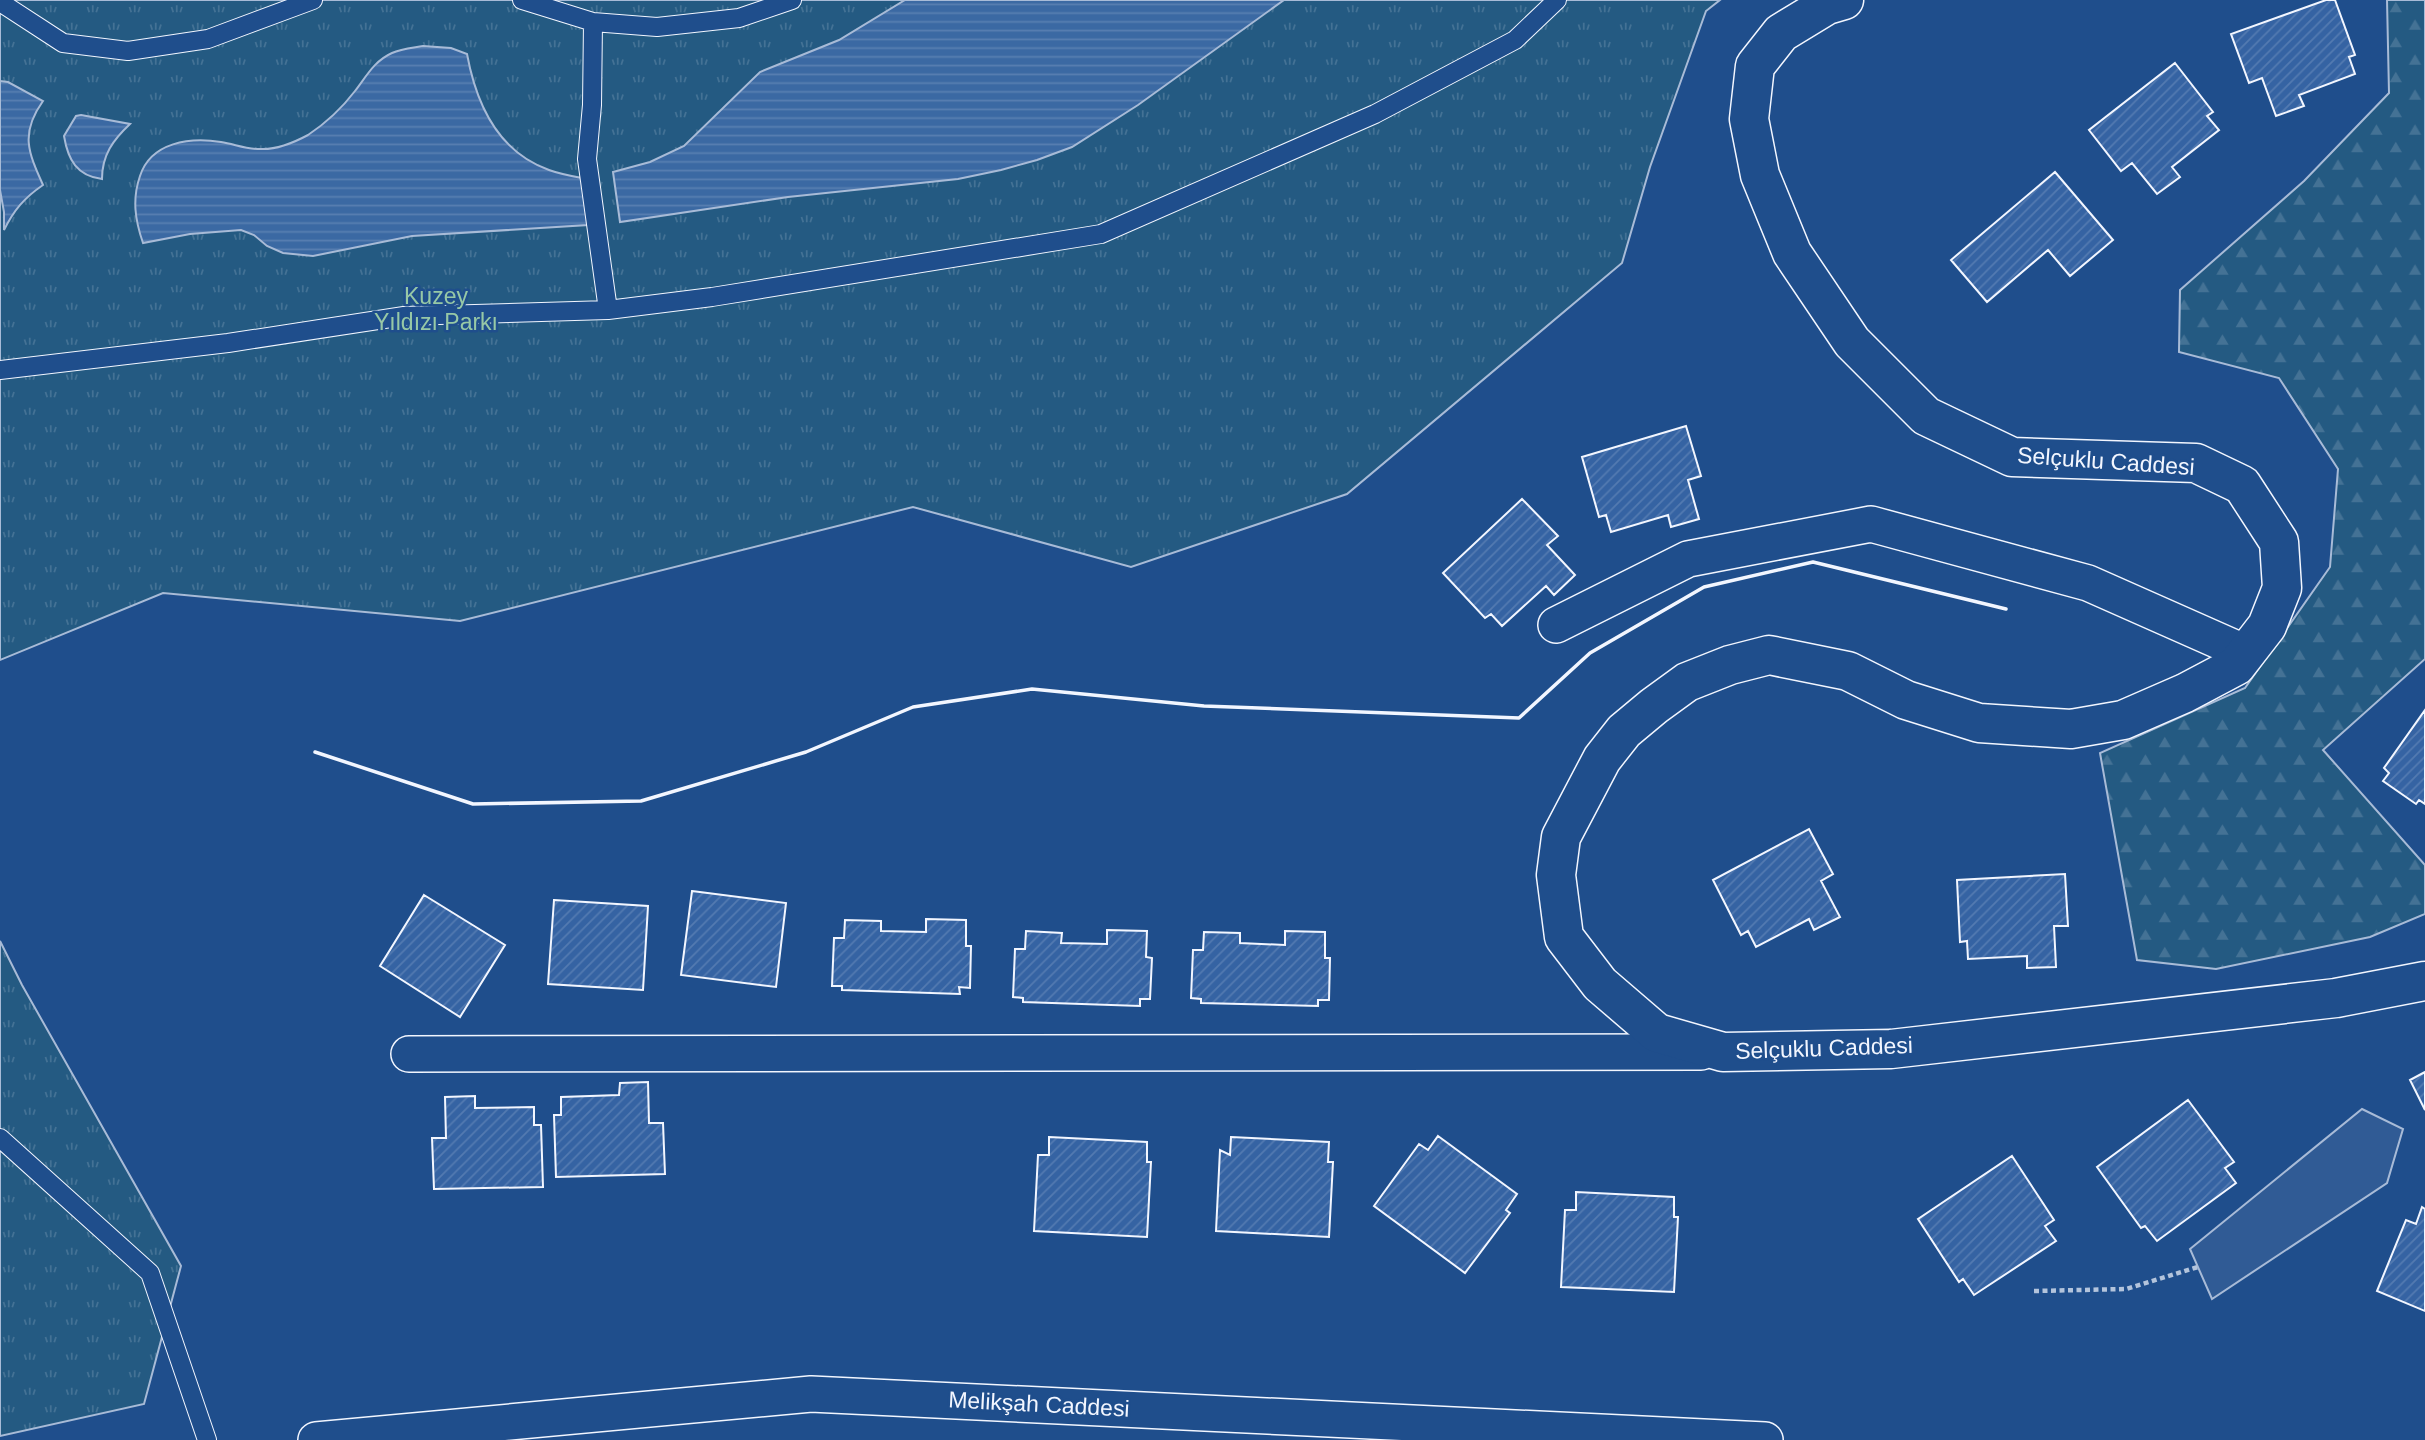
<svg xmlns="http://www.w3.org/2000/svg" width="2425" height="1440" font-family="Helvetica,sans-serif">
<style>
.forest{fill:url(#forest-firs);stroke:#a8bbd7;stroke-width:2}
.park{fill:url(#park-tufts);stroke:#a8bbd7;stroke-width:2}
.parking{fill:#305b95;stroke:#a8bbd7;stroke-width:2}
.water{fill:url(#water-rules);stroke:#a8bbd7;stroke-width:2}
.building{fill:url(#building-hatch);stroke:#f2f6ff;stroke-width:2}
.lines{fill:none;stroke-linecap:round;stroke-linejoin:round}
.lane-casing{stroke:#f2f6ff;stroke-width:20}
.street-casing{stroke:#f2f6ff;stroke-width:38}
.secondary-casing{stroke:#f2f6ff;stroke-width:41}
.path{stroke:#b3c4dc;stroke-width:4.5;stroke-dasharray:5 3.5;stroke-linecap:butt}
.lane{stroke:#1f4e8c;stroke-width:18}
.street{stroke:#1f4e8c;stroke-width:35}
.secondary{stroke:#1f4e8c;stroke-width:38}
.wall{stroke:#f2f6ff;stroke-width:3.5}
.labels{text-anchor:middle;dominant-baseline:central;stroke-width:5;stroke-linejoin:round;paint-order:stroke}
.park-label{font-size:23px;fill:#97c8a6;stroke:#1f4e8c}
.street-label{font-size:23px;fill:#f2f6ff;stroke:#1f4e8c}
</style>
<defs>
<pattern id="forest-firs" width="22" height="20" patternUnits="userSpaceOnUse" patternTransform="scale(1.75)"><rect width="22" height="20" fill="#245a82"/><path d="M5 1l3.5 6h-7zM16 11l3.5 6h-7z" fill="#447295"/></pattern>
<pattern id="park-tufts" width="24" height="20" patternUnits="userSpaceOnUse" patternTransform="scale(1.75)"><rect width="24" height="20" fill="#245a82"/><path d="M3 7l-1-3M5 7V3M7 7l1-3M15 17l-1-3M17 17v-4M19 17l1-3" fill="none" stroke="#447295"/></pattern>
<pattern id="water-rules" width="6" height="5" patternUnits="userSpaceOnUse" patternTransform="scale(1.75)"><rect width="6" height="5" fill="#3b69a3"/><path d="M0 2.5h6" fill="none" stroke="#587fb1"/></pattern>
<pattern id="building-hatch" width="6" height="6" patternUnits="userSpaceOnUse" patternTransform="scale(1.75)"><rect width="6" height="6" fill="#3563a3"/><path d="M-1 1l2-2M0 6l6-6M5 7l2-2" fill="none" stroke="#537ab1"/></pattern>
</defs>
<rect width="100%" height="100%" fill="#1f4e8c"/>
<!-- forest -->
<path class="forest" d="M2387,0H2425V659L2323,750L2425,865V914L2370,937L2216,969L2137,960L2100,753L2245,688L2330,567L2338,469L2279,378L2179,352L2180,290L2304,181L2389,93Z"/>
<!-- park -->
<path class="park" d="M0,0H1720L1706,11L1650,167L1622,263L1347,494L1131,567L913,507L460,621L163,593L0,660Z
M0,941L22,985L181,1266L144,1404L0,1436Z"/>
<!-- parking -->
<path class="parking" d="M2362,1109L2403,1129L2387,1183L2212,1299L2190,1249Z"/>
<!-- water -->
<path class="water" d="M905,0H1284L1138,105L1072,147L1037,160L1001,170L958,179L788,197L620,222L613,172L650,162L684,146L760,72L839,40Z
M423,46L451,48L467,54C476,103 498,152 549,170C560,174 571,176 582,178L588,225L412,236L313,256L283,253L267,246L254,235L241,230L190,234L143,243C135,220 132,199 140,176C151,142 190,137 221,142C235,144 247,150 263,149C277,149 295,142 308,135C326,123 342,108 355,91C366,77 374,61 392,53C401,49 412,48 423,46Z
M0,81L8,82L43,101C20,133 28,152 43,185C24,198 14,210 4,230V212L0,190Z
M81,115L130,124C113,140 102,155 102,179C77,176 68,160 64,136L76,116Z"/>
<!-- building -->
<path class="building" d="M2326,0H2335L2355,55L2349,57L2355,74L2299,95L2304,106L2276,116L2262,78L2249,83L2231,34Z
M2175,63L2213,112L2207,116L2219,130L2172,167L2180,177L2157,194L2132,163L2121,171L2089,130Z
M2055,172L2113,240L2070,276L2048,250L1987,302L1951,260Z
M1686,426L1701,476L1688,480L1699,519L1671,527L1668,515L1611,532L1606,515L1599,517L1582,457Z
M1522,499L1558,536L1547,545L1575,575L1554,595L1546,586L1502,626L1491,614L1485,618L1443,573Z
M2425,710V804L2419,800L2416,804L2383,781L2389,773L2384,768Z
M1809,829L1833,874L1821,881L1840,917L1814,930L1809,919L1756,947L1748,931L1741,935L1713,880Z
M2065,874L2068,926H2054L2056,967L2027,968V956L1968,959L1967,941L1960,942L1957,880Z
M692,891L786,903L776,987L681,975Z
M424,895L505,945L460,1017L380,966Z
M554,900L648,906L643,990L548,984Z
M926,919L966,920V946H971L970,988L959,987L960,994L842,990V986H832L834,938H844L845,920L881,921V931L926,932Z
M1107,930L1147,931L1146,957L1152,958L1150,999H1140V1006L1023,1002V998L1013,997L1015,949H1025L1026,931L1062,933L1061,943L1107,944Z
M1285,931L1325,932V958H1330L1329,1000H1318V1006L1201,1003V999L1191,998L1193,950H1203L1204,932L1240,933V943L1285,945Z
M2425,1072V1110L2410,1080Z
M648,1082L649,1123H663L665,1174L556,1177L554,1115H561V1097L619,1095L620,1083Z
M475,1096V1108L534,1107V1125H541L543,1187L434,1189L432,1138H446L445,1097Z
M2188,1100L2234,1162L2225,1168L2236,1183L2157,1241L2145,1226L2141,1228L2097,1167Z
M1438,1136L1517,1194L1506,1210L1510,1213L1465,1273L1374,1206L1419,1144L1428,1150Z
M1049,1137L1147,1142V1162H1151L1147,1237L1034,1231L1038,1155H1049Z
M1231,1137L1329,1142L1328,1162H1333L1329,1237L1216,1231L1220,1150L1230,1155Z
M2012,1156L2054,1220L2045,1226L2056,1241L1974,1295L1963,1279L1959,1282L1918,1219Z
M1576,1192L1674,1197V1217H1678L1674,1292L1561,1287L1565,1210H1576Z
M2422,1207L2425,1209V1311L2377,1291L2406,1220L2416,1224Z"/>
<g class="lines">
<defs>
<path id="lane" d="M522,0L593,22L657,27L739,18L792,0
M0,2L63,43L128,51L208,39L313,0
M593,22L592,105L587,159L608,310
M0,370L228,343L404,316L608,310L712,297L1101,234L1375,114L1515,40L1557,0
M0,1138L150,1273L207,1440"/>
<path id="street" d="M1556,625L1688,559L1871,524L2088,583L2246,653
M409,1054L1701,1052
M316,1440L811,1394L1765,1440"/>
<path id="secondary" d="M1844,0L1827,5L1781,33L1755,66L1749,119L1760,175L1792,253L1852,342L1926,416L2012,457L2196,463L2242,485L2279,542L2282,588L2267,626L2236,666L2185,693L2123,720L2071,729L1979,723L1906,700L1848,671L1769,655L1730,665L1687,682L1654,706L1624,731L1602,759L1561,837L1556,875L1564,937L1600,984L1657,1033L1723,1052L1891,1049L2336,998L2425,981"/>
</defs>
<!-- lane casing -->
<use href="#lane" class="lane-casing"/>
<!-- street casing -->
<use href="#street" class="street-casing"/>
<!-- secondary casing -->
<use href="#secondary" class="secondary-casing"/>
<!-- path -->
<path class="path" d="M2034,1291L2126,1289L2198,1267"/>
<!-- lane -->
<use href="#lane" class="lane"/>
<!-- street -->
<use href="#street" class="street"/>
<!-- secondary -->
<use href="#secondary" class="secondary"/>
<!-- wall -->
<path class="wall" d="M315,752L473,804L641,801L806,752L913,707L1032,689L1204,706L1519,718L1590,653L1704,587L1813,562L2006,609"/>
</g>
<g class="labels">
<!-- park labels -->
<g class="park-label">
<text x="436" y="296">Kuzey<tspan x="436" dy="26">Yıldızı Parkı</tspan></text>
</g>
<!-- street labels -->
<g class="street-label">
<text transform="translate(2106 461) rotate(4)">Selçuklu Caddesi</text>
<text transform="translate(1824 1048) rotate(-2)">Selçuklu Caddesi</text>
<text transform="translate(1039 1404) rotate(3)">Melikşah Caddesi</text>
</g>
</g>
</svg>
